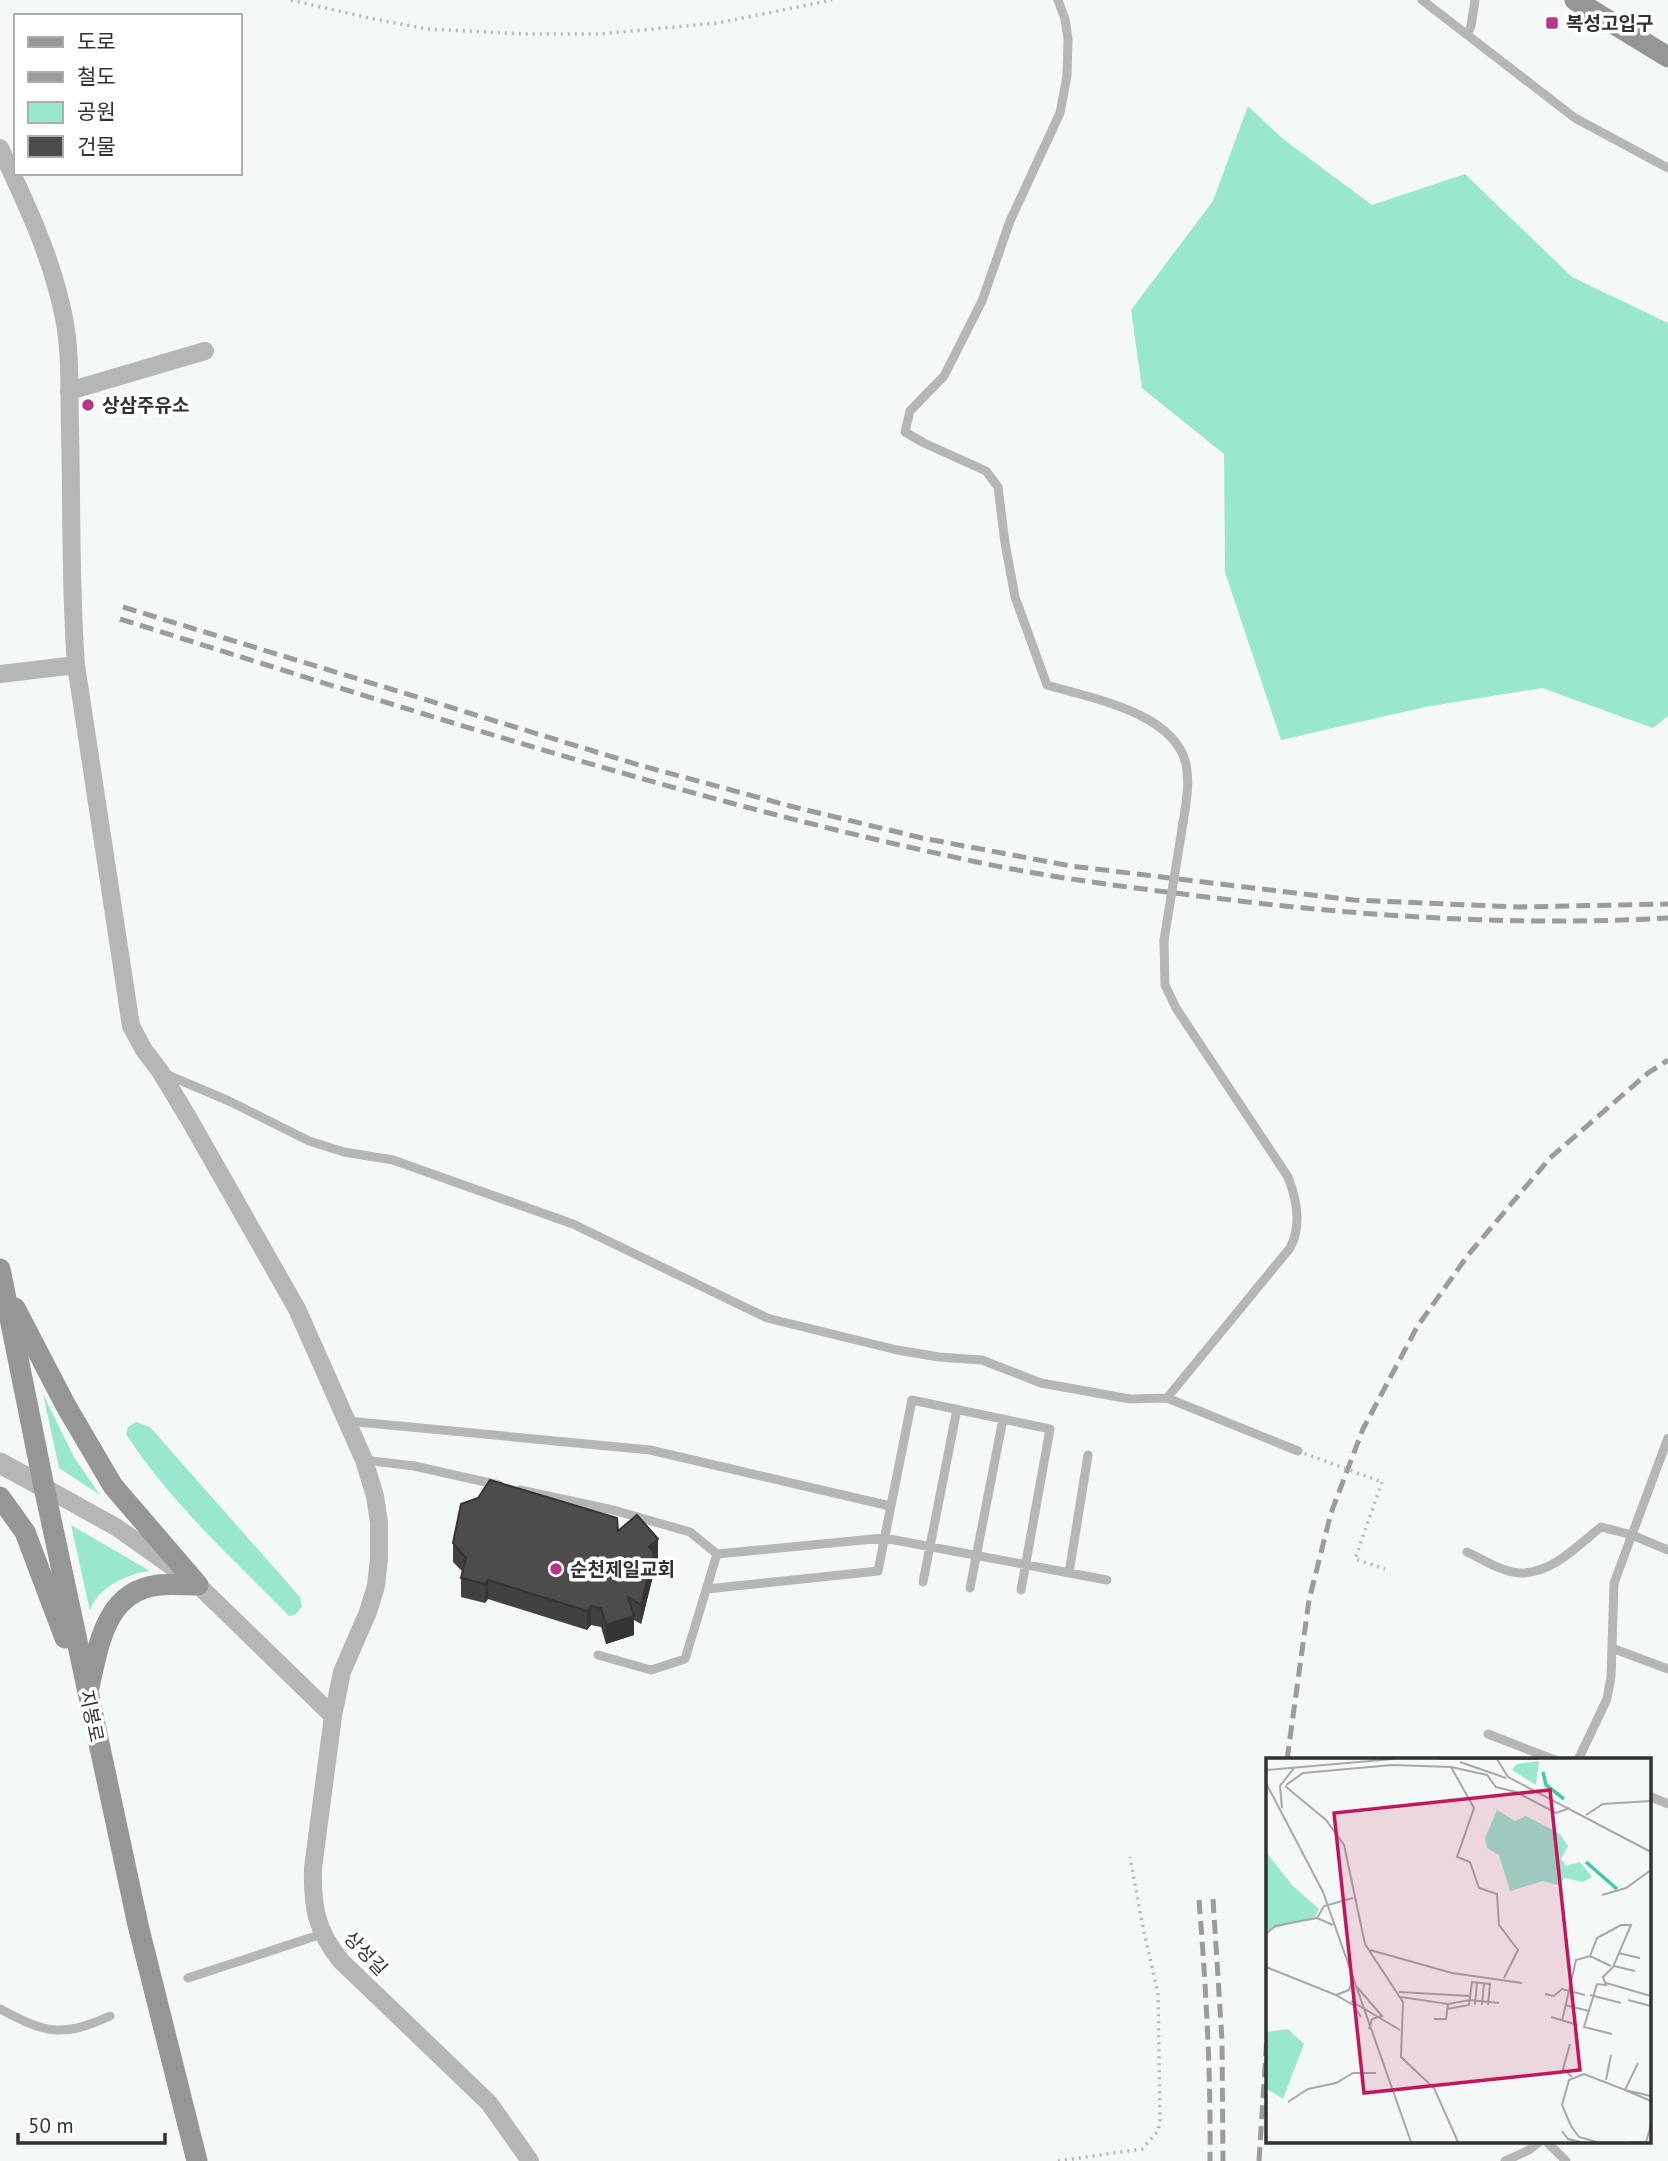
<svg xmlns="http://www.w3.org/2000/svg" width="1668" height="2161" font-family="'PT Sans','Noto Sans KR',sans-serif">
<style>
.green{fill:#99e7cf}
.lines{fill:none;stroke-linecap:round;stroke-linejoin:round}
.path{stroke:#b5b8b6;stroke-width:3.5;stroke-dasharray:2 5;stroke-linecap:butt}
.service{stroke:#b5b6b6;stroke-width:9}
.minor{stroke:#b5b6b6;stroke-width:18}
.tertiary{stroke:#b5b6b6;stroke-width:21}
.secondary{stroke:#949796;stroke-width:21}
.rail{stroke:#9a9d9c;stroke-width:5;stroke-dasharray:14 7;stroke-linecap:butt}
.path-bridge{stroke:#b5b8b6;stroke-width:3.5;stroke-dasharray:2 5;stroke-linecap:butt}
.service-bridge{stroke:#b5b6b6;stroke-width:9}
.wall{fill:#434041}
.shaded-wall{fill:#373435}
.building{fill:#4e4b4c;stroke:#373435;stroke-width:2}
.poi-dot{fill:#b63784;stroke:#fff;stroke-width:2.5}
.labels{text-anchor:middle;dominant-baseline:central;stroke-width:7;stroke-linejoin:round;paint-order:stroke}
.poi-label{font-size:19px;font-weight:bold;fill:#313232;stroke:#fff;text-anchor:start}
.street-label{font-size:19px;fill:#313232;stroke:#fff}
.inset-river{fill:none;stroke:#41cba8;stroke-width:3.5}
.inset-road{fill:none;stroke:#a6a9a8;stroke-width:2}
.view{fill:#c2185b;fill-opacity:0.15;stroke:#c2185b;stroke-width:3.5}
.inset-edge{fill:none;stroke:#313232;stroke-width:3.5}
</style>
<rect width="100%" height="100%" fill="#f4f8f6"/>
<!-- green -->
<path class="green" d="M1248,106L1283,139L1372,205L1465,174L1572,277L1668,323V716L1653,728L1542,688L1425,707L1281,740L1225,572L1224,454L1142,388L1131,310L1213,201Z
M43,1394L74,1457L100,1495L59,1468Z
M136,1422L150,1427L300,1597L302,1606L295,1615L289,1616C232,1558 170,1502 126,1434L128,1427Z
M71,1525L150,1571C127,1574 97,1587 90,1611Z"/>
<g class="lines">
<!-- path -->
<path class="path" d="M291,0L369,18L427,29L526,34H599L718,23L832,0
M1382,1482L1355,1559L1385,1569
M1058,2161L1142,2149L1158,2131L1160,2122L1158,1993L1143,1928L1130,1857"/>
<!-- service -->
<path class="service" d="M1058,0L1065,19L1068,39L1067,76L1060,113L1010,221L982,301L944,376L910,411L905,432L924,443L986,471L998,487L1005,543L1015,597L1047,685C1090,698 1174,712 1186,764C1190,784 1186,803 1183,823
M1422,0L1575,118L1668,168
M1467,35L1471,26L1475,0
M1164,940L1165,985L1176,1008L1288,1177C1297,1200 1302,1226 1290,1248L1167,1398
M163,1073L229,1101L309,1141L344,1152L393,1160L573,1224L767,1318L897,1350L939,1357L982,1360L1041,1383L1130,1399L1167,1398L1298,1451
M347,1421L650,1450L890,1506
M364,1460L414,1466L499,1485
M520,1490L613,1510L690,1532L717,1554L685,1659L651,1670L598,1655
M1467,1552C1482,1559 1502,1572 1519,1573C1552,1574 1577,1546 1601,1527L1632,1535L1668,1550
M717,1554L884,1538L1107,1580
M1069,1573L1088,1455
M923,1582L957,1409
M970,1588L1003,1419
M707,1589L878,1571L912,1400L1050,1429L1021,1590
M1612,1648L1668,1669
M1488,1734L1555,1760
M1578,1760L1607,1699L1611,1677L1614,1583L1668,1438
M1649,1796L1668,1804
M188,1978L322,1934
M0,2009C45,2033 62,2038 110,2016
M1547,2142L1566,2161
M1505,2161L1529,2150L1539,2142"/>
<!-- minor -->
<path class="minor" d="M0,148C26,203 52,257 64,318C71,354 69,392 70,429C72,508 70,586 76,665L131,1026L144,1050L160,1071L189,1119L297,1309L364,1460L375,1496L379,1522V1558L376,1586L368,1612L342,1672L333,1716L313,1868C312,1907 316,1930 341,1961L489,2103L530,2161
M69,391L205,351
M0,674L76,665
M44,1487L116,1527L198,1585L333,1716"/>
<!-- tertiary -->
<path class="tertiary" d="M0,1463L44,1487"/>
<!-- secondary -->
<path class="secondary" d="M1575,0L1668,57
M0,1269L44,1487L138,1925L197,2161
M15,1308L66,1406L113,1486L198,1585
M0,1497L25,1532L65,1638
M89,1687C99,1645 105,1591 159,1585C171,1584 185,1585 198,1585"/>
<!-- rail -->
<path class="rail" d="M123,607L639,765L790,806L922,838L1071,866L1353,900L1518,907L1668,904
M120,619C399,706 677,798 963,859C1035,875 1109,885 1183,894C1343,915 1506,927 1668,918
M1287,1760L1309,1600L1331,1513L1363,1429L1417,1327L1468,1255L1550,1158L1648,1073L1668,1060
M1213,1899L1222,2040L1223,2161
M1199,1900C1206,1987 1211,2074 1210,2161
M1259,2161L1267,2036"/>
<!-- path-bridge -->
<path class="path-bridge" d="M1298,1451L1382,1482"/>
<!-- service-bridge -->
<path class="service-bridge" d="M1164,940L1183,823"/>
</g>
<!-- wall -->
<path class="wall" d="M618,1531L658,1558L654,1561V1572L641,1624L634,1620V1635L606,1644L601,1627L591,1625L587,1630L488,1599L485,1603L461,1597V1578L463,1572L453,1562V1543Z"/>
<!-- shaded-wall -->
<path class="shaded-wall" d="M658,1539V1558L654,1561V1572L641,1624V1605L649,1547Z
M488,1580V1599L485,1603V1584Z
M591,1606V1625L587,1630V1611Z
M634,1616V1635L606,1644V1625Z"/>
<!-- building -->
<path class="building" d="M490,1480L617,1518L618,1531L637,1515L658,1539L649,1547L654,1553L641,1605L628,1597L634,1616L606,1625L601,1608L591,1606L587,1611L488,1580L485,1584L461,1578L466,1558L453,1543L461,1504L478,1498Z"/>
<!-- markers -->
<g class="poi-dot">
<rect x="1545" y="16" width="14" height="14" rx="3.5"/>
<circle cx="88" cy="405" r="7"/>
<circle cx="556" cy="1569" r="7"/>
</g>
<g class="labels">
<!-- poi labels -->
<g class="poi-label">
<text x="1566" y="23">복성고입구</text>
<text x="102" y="405">상삼주유소</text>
<text x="570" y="1569">순천제일교회</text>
</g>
<!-- street labels -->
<g class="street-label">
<text transform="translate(92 1716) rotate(78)">지봉로</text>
<text transform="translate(366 1953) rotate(46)">상성길</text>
</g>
</g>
<!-- overview -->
<g transform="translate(1266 1758)">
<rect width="385" height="385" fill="#f4f8f6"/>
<path d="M273,3L270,27L246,12L251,6ZM231,52L249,63L260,58L294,76L302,88L295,101L300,108L314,104L326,119L317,124L299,120L292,127L277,123L244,133L233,97L221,90L219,80ZM0,94L26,127L53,151L49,159L0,173ZM22,271L38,286L17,341L0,330V274Z" fill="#99e7cf"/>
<path class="inset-river" d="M277,14L280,27L298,41M320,104L351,131"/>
<path class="inset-road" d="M173,1H272M231,1L242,19L385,94M194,4L240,20M185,9L221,17L230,29L250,34L290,55L304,50M0,12L127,1M0,25L57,134L145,384M20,27L37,15L126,7L185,9L208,50L191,99L204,104L213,130L231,136L233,167L252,192L238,220M19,28L60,62L78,87L99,186L137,244L135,299L168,330L192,384M16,50L14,28L28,10M320,57L337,46L385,43M336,137L360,130L385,112M67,167L51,160L58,148L87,140M0,176L9,168L51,160M104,192L186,215L256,225M352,195L374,200M324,198L331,180L355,167H365L347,209L337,219L340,227L331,226L318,269L346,276M348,208L369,213M0,209L70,237M340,225L385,238M91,229L116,258L106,261L103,271M133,234L204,238M279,236L288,238L296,231L319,237M70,237L87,247L95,259M70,237L83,232L86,223M324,237L355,245M135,239L182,246L180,261H168M362,242L385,248M85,243L134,272M182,246L204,242L233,245M209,247L211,224M216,247L218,225M299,247L323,253M181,251L203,247L206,224L224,226L222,247M285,259L312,267M296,263L310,202L324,198L345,208M304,286L297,311L306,319M340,322L345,297M385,338L359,332L385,343M22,344L42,331L70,325L87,315H110M296,373L302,381L315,384M331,384L313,379L305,368L296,347L303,322L318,316L359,332L372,305M364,384H380L385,367"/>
<path class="view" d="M284,32L314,312L98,335L68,55Z"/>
<rect width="385" height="385" class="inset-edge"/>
</g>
<!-- legend -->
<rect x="14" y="14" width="228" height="161" fill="#ffffff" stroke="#adadad" stroke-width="2"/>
<rect x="28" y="37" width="35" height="10" fill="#949796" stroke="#adadad" stroke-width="2"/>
<text x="77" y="49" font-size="21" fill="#313232">도로</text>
<rect x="28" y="72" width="35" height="10" fill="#9a9d9c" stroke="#adadad" stroke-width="2"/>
<text x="77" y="84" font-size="21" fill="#313232">철도</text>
<rect x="28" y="102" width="35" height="21" fill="#99e7cf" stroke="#adadad" stroke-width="2"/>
<text x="77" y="119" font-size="21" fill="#313232">공원</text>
<rect x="28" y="136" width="35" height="21" fill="#4e4b4c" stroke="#adadad" stroke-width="2"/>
<text x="77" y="154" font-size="21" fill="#313232">건물</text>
<!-- scale -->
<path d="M18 2133v10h147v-10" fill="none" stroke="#313232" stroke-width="3.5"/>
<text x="28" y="2133" font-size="21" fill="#313232" stroke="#ffffff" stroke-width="5" paint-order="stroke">50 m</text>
</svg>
